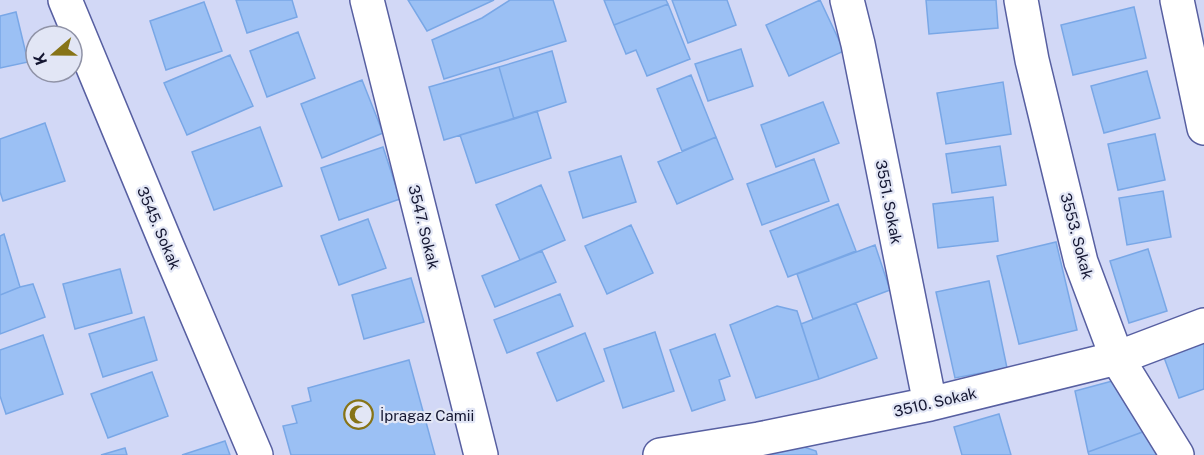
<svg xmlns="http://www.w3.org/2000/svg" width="1204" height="455" font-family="'Public Sans',sans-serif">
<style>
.building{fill:#9bc0f4;stroke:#79a7e6;stroke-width:1.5}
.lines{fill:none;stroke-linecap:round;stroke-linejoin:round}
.street-casing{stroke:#575fa1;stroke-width:36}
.street{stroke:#fff;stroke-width:33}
.labels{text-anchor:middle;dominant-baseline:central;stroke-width:4.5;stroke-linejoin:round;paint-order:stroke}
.street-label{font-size:15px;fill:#141631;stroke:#e2e6f5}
.poi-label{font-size:15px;fill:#141631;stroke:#e2e6f5;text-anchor:start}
</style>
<rect width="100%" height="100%" fill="#d2d8f6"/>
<!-- building -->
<path class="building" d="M236,0H292L297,17L247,33Z
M408,0H494L427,31Z
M510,0H553L566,41L444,79L432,40L482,18Z
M604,0H666L668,4L614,25Z
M672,0H727L736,25L688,43Z
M820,0L844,51L789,76L766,25Z
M926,0H996L998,28L929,34Z
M204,2L222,51L166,70L150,21Z
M668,4L690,59L647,76L636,50L626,54L614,25Z
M1134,7L1146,58L1073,75L1061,25Z
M16,12L28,62L0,68V16Z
M298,32L315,78L267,97L250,51Z
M741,49L753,86L708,101L695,64Z
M552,51L566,102L514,119L499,67Z
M230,55L253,106L187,135L164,83Z
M499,67L514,119L444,140L429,87Z
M1147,71L1160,118L1104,133L1091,86Z
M691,75L716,137L682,151L657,89Z
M362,80L383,133L322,158L301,104Z
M1003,82L1011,134L946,144L937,93Z
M823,102L839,143L776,167L761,125Z
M537,111L551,158L476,183L460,135Z
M45,123L65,181L3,201L0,192V139Z
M260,127L282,186L214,210L192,152Z
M1155,134L1165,180L1118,190L1108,144Z
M716,137L733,179L677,204L658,162Z
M1000,146L1006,185L952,193L946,154Z
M383,147L400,199L339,220L321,168Z
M621,156L636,202L583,218L569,172Z
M814,159L829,201L762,225L747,184Z
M541,185L565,240L520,260L496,205Z
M1163,191L1171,237L1127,245L1119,198Z
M993,197L998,241L938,248L933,204Z
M838,204L856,251L788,277L770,231Z
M368,219L386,268L339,285L321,236Z
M631,225L653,273L607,294L585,246Z
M4,234L20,287L0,295V236Z
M1056,242L1077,330L1019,344L997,256Z
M875,245L890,290L813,319L797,274Z
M1148,249L1167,311L1129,323L1110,261Z
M542,251L556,282L495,307L482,276Z
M120,269L132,313L75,329L63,284Z
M411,278L424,322L364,339L352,295Z
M989,281L1007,368L955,378L936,292Z
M33,284L45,317L0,334V295L20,287Z
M560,294L573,326L507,353L494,320Z
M856,303L877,358L819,379L801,324Z
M777,306L797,311L819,379L756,398L730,325Z
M144,317L157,360L103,377L89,334Z
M655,332L674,391L623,408L604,349Z
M585,333L604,381L557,401L537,353Z
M715,334L730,376L719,380L725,400L692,411L670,350Z
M43,335L63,394L6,414L0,396V350Z
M1204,338V389L1179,398L1162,352Z
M409,360L435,455H291L283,426L297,423L292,406L311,401L308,388Z
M152,372L168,416L108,438L91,394Z
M1120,379L1148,430L1088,452L1075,391Z
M999,414L1011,455H962L954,427Z
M1148,430L1161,455H1089L1088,452Z
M225,441L230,455H182Z
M798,445L816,451L817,455H741Z
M125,448L127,455H101Z"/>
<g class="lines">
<defs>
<path id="street" d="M65,0L168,248L256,455
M367,0L481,455
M847,0L858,44L930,404
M1021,0L1032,60L1081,262L1117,358L1177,455
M1177,0L1204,128
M660,455L759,439L930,404L1117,358L1204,325"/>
</defs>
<!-- street casing -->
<use href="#street" class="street-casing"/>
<!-- street -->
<use href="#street" class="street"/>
</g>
<!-- icons -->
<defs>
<symbol id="mosque-ring" viewBox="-11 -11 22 22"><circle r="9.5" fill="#e2e6f5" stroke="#877417" stroke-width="1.5"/><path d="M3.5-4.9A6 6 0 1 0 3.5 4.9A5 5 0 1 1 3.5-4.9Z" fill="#877417"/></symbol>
</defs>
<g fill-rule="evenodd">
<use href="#mosque-ring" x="342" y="398" width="33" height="33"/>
</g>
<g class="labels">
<!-- street labels -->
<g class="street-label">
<text transform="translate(889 202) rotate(79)">3551. Sokak</text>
<text transform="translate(424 227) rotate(76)">3547. Sokak</text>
<text transform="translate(159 228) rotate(67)">3545. Sokak</text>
<text transform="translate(1077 236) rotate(75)">3553. Sokak</text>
<text transform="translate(935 402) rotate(-13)">3510. Sokak</text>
</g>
<!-- poi labels -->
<g class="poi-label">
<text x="380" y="415">İpragaz Camii</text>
</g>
</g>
<!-- north arrow -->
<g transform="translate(54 54) rotate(250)"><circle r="28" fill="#e2e6f5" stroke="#9093a7" stroke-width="1.5"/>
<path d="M0-4.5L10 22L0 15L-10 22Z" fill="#877417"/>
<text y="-9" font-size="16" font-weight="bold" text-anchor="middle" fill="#141631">K</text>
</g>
</svg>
